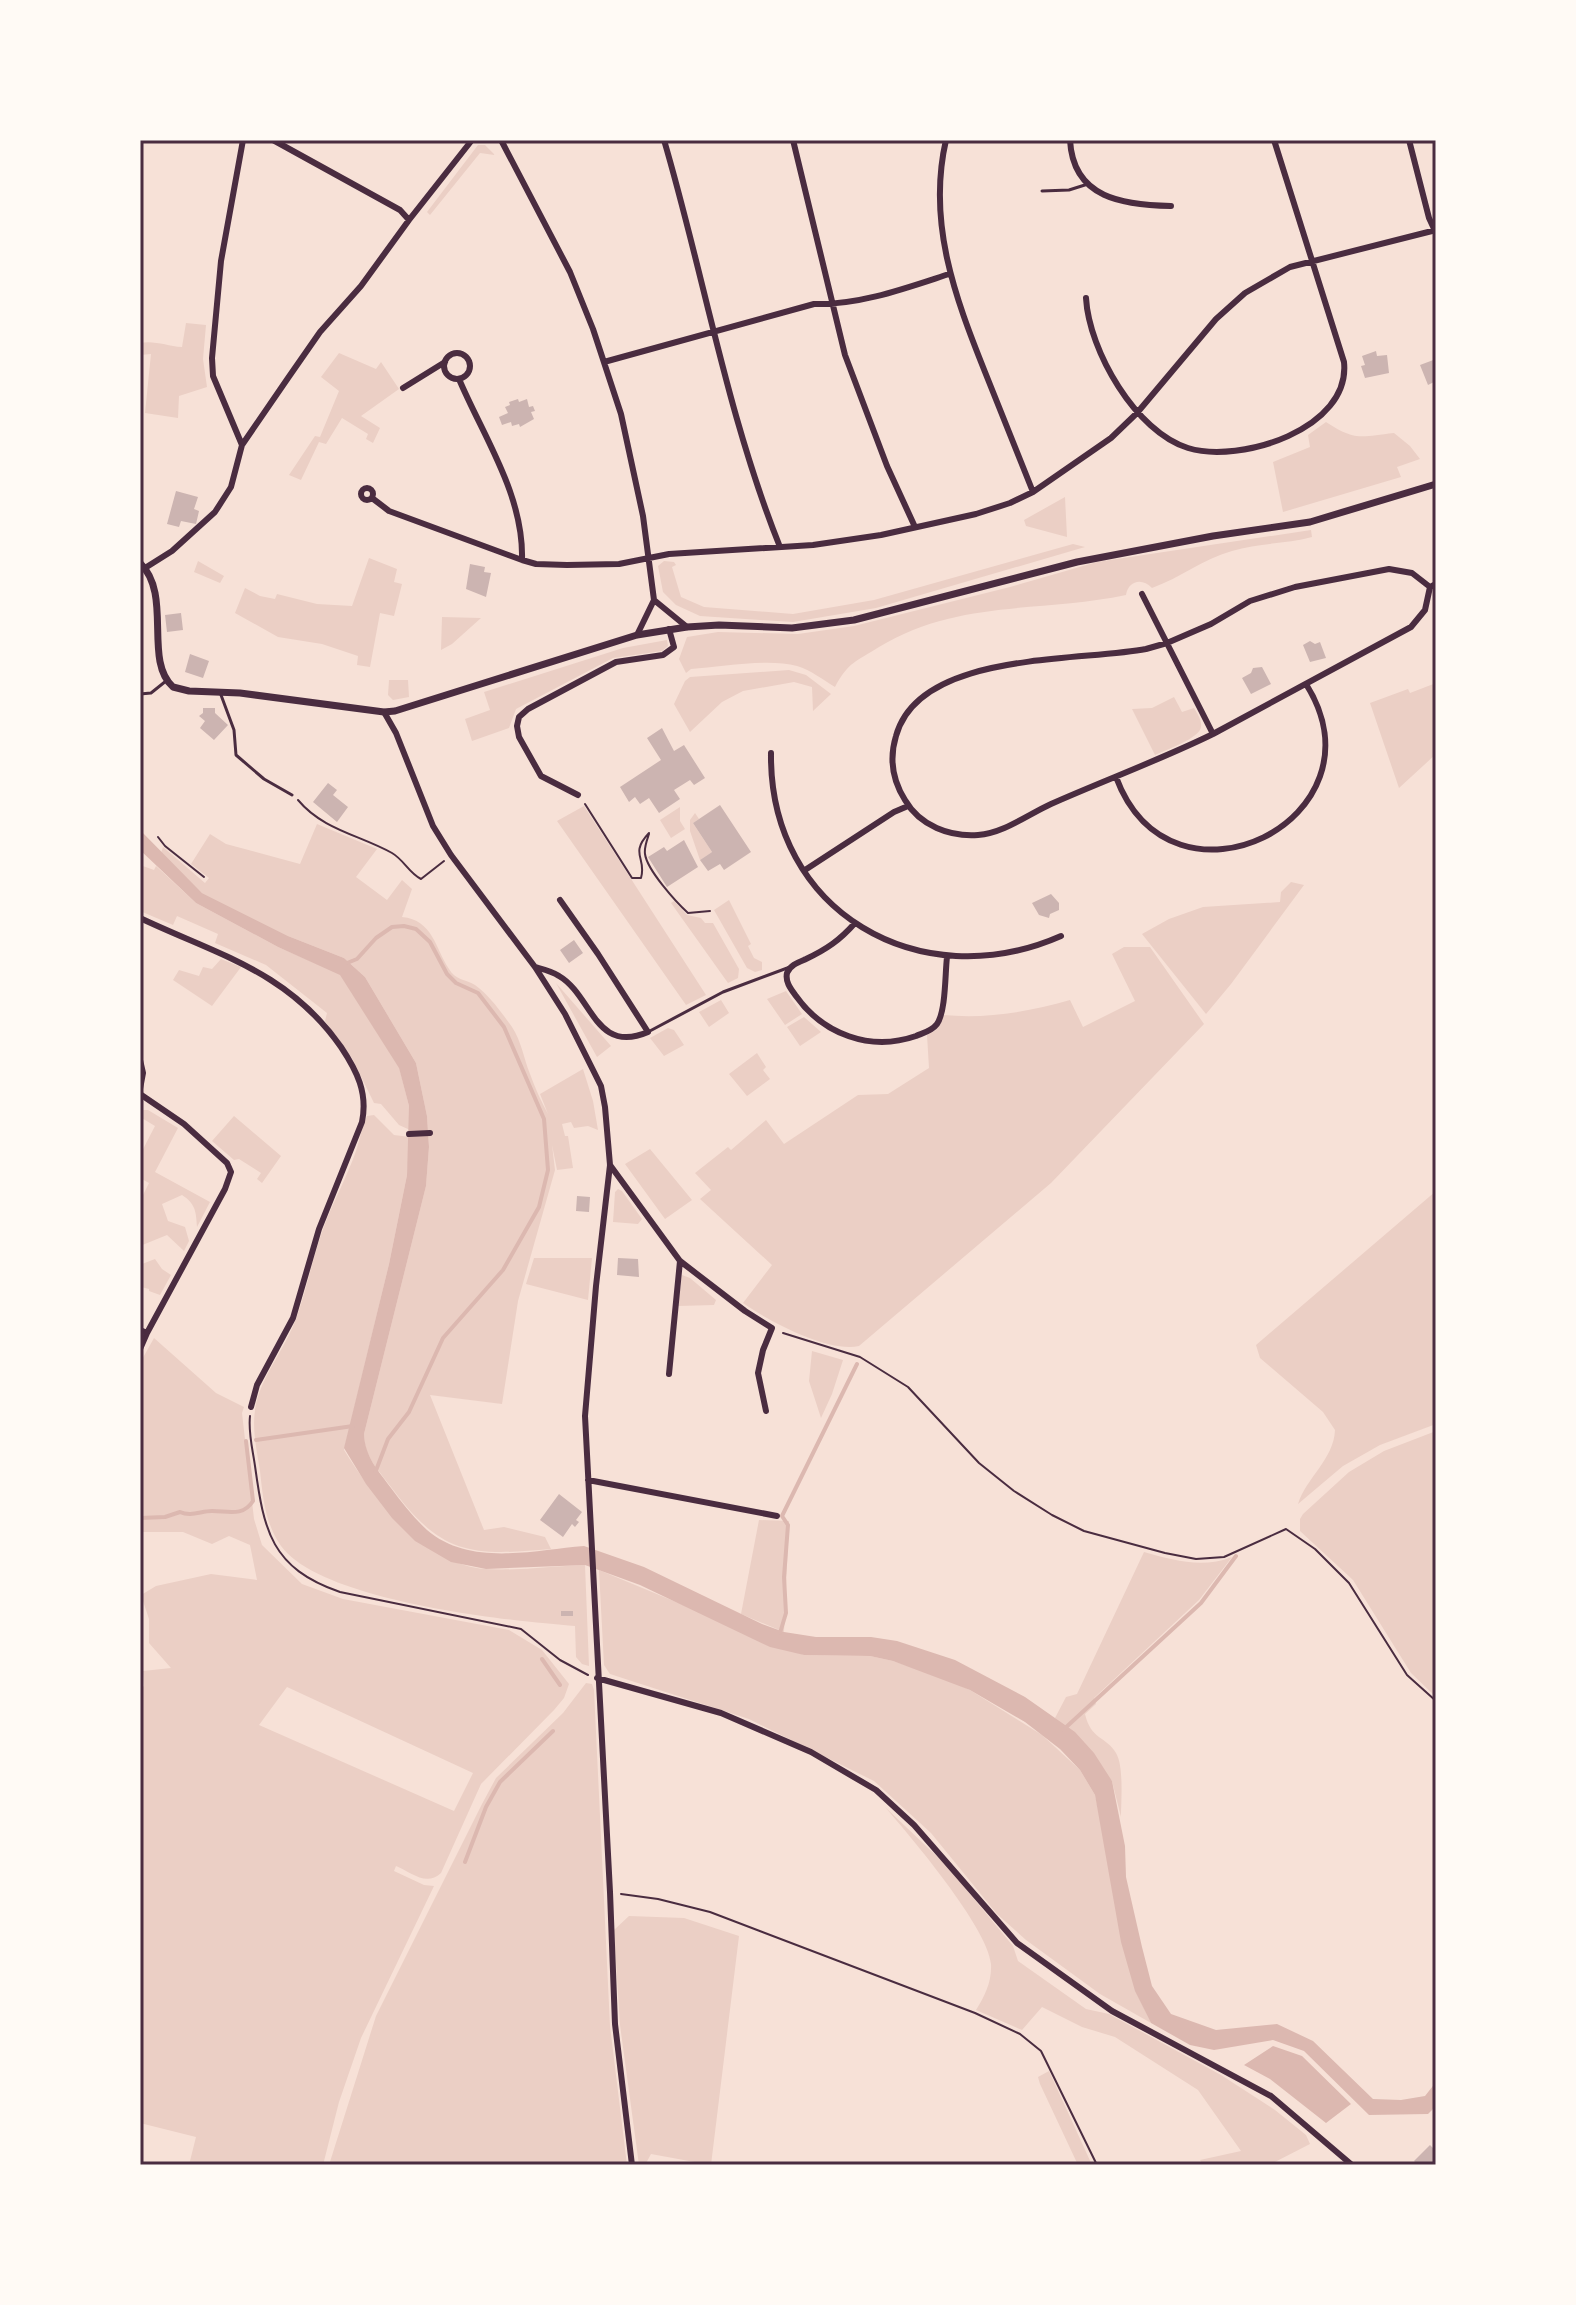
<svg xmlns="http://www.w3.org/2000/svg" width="1576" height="2305" font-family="'Noto Sans',sans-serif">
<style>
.green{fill:#ebcfc5;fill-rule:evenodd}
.water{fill:#dcb8b0}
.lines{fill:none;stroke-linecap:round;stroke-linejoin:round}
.stream{stroke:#dcb8b0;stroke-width:4}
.building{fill:#ccb4b1}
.path{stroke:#4a2c40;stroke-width:2}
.service{stroke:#4a2c40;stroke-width:3}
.minor{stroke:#4a2c40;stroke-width:6}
.tertiary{stroke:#4a2c40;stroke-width:7}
.neatline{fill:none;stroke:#4a2c40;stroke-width:3}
</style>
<rect width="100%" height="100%" fill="#f7e1d7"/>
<!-- green -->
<path class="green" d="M478,145H485L495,155L480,153L430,215L427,212Z
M186,323L206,325L203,359L207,387L179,396L178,418L145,413L151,354L140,355V343C154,340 167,346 182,347Z
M339,353L376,369L381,362L399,389L361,416L380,428L373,443L366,439L368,434L342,418L326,444L319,442L301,480L289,475L315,436L320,437L339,391L321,377Z
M1326,422C1355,441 1360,437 1394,433L1410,446L1420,459L1397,467L1401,477L1283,512L1273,462L1310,447L1308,435Z
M1065,497L1067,537L1026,526L1024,520Z
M1311,530L1312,537C1286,544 1258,543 1232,551C1203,559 1180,578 1152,588C1142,577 1128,581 1126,595C1041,613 958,599 879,647C857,661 848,662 835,687C823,680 811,670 797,666C768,658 721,667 691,669L686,673L679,659L687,637L718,632L798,634L854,626L1010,587L1097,562Z
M1073,544L1085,547L876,608L793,622L700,616L676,605L663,592L658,566L664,561L674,562L676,565L672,567L681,597L704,607L793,614L874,600Z
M369,558L397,569L394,582L402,584L394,616L380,613L370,667L357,665L358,656L322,644L278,637L235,613L245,588L260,596L275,599L277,594L317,604L352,606Z
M198,561L224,576L220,583L194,572Z
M442,617L481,618L452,644L441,650Z
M667,640L668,646L662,651L613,658L516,709L509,728L472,741L465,719L490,710L484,692L623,648Z
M789,670L806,675L831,694L813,711L812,687L794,682L743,691L722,702L690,732L674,704L685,681L690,677Z
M389,680H408L409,697L393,700L388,695Z
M1436,683V754L1399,788L1370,703L1408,689L1410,693Z
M1174,697L1182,712L1194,708C1197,713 1202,720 1201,727C1200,738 1166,750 1155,755L1132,709L1152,708Z
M584,806L706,995L686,1005L557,821Z
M680,807V821L685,829L671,838L660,820Z
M695,813L699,819L693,823L712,852L700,860L690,831V820Z
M317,824L377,849L356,877L387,900L402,880L412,889L402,917C433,920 435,948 449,969C455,980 465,979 475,985C489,995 502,1013 512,1027C521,1040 524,1059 530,1074C535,1088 541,1101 548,1114L540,1094L583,1069L593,1101L598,1130L588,1126L574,1128L571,1122L562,1124L565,1136H568L573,1168L557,1170L552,1145L555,1170L518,1301L502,1404L430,1395L484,1530L504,1527L545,1537L551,1549C471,1556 442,1556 391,1487C378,1469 364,1457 364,1434L426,1186L429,1147L427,1116L416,1063L365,977L344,958L288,936L202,893L161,853L163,847L205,883L209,878L191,864L210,834L226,844L300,864Z
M140,865L154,870L156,866L196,903L278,947L340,974L399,1067L409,1106L410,1130L399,1125L381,1104L374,1103L352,1058L325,1021L327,1013L266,965L215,943L218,934L177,916L173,925L140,911Z
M1291,882L1304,885L1231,984L1206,1014L1142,934L1169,919L1203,907L1280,902L1281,892Z
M729,900L751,944L748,946L754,958L762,962V970L755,972L747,968L714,910Z
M674,901L687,915L701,918L705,923H713L739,969L738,978L728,983L671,903Z
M1124,947H1150L1204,1024L1051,1183L859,1346C829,1353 768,1321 743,1303L772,1265L700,1199L711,1190L695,1173L728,1147L731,1150L766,1120L784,1144L858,1095L888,1094L929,1068L927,1035L936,1030L943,1015C987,1019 1028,1012 1070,1000L1083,1027L1135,1001L1112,954Z
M221,959L241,967L212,1006L173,980L179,970L199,976L203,967L212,969Z
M556,983L611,1046L597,1057Z
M786,991L802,1014L785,1025L767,999Z
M721,1000L729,1013L709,1027L699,1012Z
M804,1017L821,1032L800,1046L787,1027Z
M668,1028L674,1030L684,1045L664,1056L650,1038Z
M757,1053L766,1067L763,1070L770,1079L747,1096L729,1074Z
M140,1110H148L178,1128L155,1172L210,1202L197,1227C196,1212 196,1204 182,1195L162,1204L168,1221L185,1227L189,1241L184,1251L167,1235L140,1246V1201L149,1183L140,1178V1155L155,1126L140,1117Z
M374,1115L394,1135L410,1137L407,1175L389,1264L344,1450C374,1498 424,1565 486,1569C518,1571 552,1566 585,1565L589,1666L582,1664L576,1657L575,1626C507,1621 321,1601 281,1546C265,1523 263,1498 260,1471C257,1451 252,1431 255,1410C260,1376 286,1349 297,1316C307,1288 313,1257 323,1229C333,1202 347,1177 356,1151C360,1139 362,1127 367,1116Z
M234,1116L281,1156L262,1183L257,1179L261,1173L239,1159L234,1160L212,1141Z
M650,1149L692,1200L665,1219L625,1164Z
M618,1189L622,1191L642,1219L638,1224L613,1222L615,1192Z
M1436,1191V1424L1380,1445L1343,1466L1298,1504C1306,1478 1334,1459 1335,1430L1323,1412L1260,1358L1256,1345Z
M534,1258H592L588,1300L526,1284Z
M140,1259L142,1264L155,1259L162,1269L171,1275L160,1295L149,1291V1289L141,1287L140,1289Z
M682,1275L690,1278L716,1300L714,1305L678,1306Z
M154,1338L216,1393L244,1407L242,1413L254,1519L262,1545L302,1584L343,1599L509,1630L542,1650L569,1684L564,1698L554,1710L481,1784L441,1873C426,1887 411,1872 396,1866L394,1871L424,1885L434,1886L361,2038L339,2102L323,2165H189L196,2137L140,2123V1689L144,1686L143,1671L171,1668L149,1643V1619L141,1595L156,1586L211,1574L257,1580L250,1545L229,1536L212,1544L183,1532H140V1363ZM287,1687L473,1773L454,1811L259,1725Z
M812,1351L843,1360L832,1394L821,1418L809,1381Z
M1436,1431V1697L1411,1673L1353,1580L1300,1531V1519L1303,1514L1349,1472L1384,1451Z
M759,1520L789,1521L784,1632L741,1614Z
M1144,1552C1173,1560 1202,1569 1232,1557L1199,1600L1094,1698L1096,1704L1085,1714C1091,1740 1106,1736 1116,1753C1124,1766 1121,1801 1121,1817L1112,1781L1055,1718L1066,1697L1077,1694Z
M599,1570L804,1655L870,1656L893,1661L944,1678L970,1690L1042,1735L1080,1770L1095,1795L1137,1994L1151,2023L1100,1994L1026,1940L997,1914L931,1833L874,1781L749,1719L610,1674L604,1665Z
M586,1683L592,1684L594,1690L610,2026L627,2165H329L376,2016L482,1804L496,1778L563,1713Z
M885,1807L946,1865L1013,1946L1018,1961L1086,2009L1109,2014L1221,2075L1275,2110L1306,2135L1310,2144L1269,2165H1203L1200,2160L1241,2151L1198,2090L1115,2037L1082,2027L1042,2007L1022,2030L976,2010C985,1996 992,1981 991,1964C988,1928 911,1837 885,1807Z
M629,1916L684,1918L739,1936L711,2165L651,2154L645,2165H639L620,2025L614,1930Z
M1049,2071L1092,2165H1078L1040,2084L1038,2077Z"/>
<!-- water -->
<path class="water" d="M140,830L202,893L288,936L344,958L365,977L416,1063L427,1116L429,1147L426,1186L364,1434C365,1457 378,1470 391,1488C402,1503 414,1518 427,1530C470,1567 534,1550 584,1546L644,1567L762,1624L784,1632L816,1637H871L897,1641L955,1660L1025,1697L1075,1732L1094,1753L1112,1781L1125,1846L1126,1877L1142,1947L1152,1986L1171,2014L1216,2030L1277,2024L1313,2041L1373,2099L1401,2100L1425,2096L1436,2082V2106L1428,2114L1369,2115L1304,2051L1273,2040L1214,2050L1190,2045L1151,2023L1135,1991L1121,1942L1095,1795L1080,1770L1060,1749L1025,1722L970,1690L893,1661L870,1656L804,1655L770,1647L640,1585L585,1565L486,1569L451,1562L415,1541L392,1518L366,1484L344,1448L389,1264L407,1175L409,1106L399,1068L340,975L278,947L196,903L140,850Z
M1273,2046L1302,2056L1351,2104L1326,2123L1270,2079L1244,2065Z"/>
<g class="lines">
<!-- stream -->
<path class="stream" d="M347,963L357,959L376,938L392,927L404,926L416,929L430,942L447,974L456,983L478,993L504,1027L544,1119L548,1170L539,1207L503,1270L443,1338L409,1412L388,1439L375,1473
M256,1440L353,1426
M140,1518L165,1517L180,1512C191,1517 201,1511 212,1511C228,1511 243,1517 253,1501L246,1441
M780,1633L786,1613L784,1577L788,1525L782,1516L857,1364
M542,1659L560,1685
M1063,1730L1201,1603L1236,1556
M465,1862L486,1807L500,1782L553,1731"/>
</g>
<!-- building -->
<path class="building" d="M1376,351L1377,356L1387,355L1389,373L1365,378L1361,366L1365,365L1362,356Z
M1436,359V381L1428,385L1420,365Z
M518,399L519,402L527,399L529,407L533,406L535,411L531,412L534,419L520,427L519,424L512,426L511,422L502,425L499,417L508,413L505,407L510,405L509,402Z
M176,491L198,497L194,509L199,511L196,524L181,521L179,527L167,524Z
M470,564L485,567L484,572L491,573L486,597L466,589Z
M181,613L183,630L167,632L165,615Z
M1310,641L1315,644L1320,642L1326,658L1310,662L1303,645Z
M190,654L209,661L203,678L185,672Z
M1262,667L1271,684L1251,694L1242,678L1251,673L1253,668Z
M203,708H215V713L228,725L214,740L200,728L205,721L199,716L203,713Z
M662,728L674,751L684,745L705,778L694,785L690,780L674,790L680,799L659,813L649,798L640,804L635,797L629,802L620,787L661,760L647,738Z
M328,783L337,790L333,795L348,807L337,822L313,802Z
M720,805L751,852L724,870L720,864L708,871L700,860L712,852L693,823Z
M684,840L698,867L667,887L648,857L664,847L667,851Z
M1051,894L1059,903V910L1050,914L1049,918L1039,915L1032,903Z
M574,940L583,953L569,963L560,950Z
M577,1196L590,1197L589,1212L576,1211Z
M618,1258L638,1259L639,1277L617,1275Z
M559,1494L582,1512L576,1520L579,1522L575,1527L572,1524L563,1537L540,1520Z
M561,1611H573V1616H561Z
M1430,2145L1436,2151V2165H1418L1414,2161Z"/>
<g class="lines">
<!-- path -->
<path class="path" d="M298,800C323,830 360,835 392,853C404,860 409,873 421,879L444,861
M585,804L632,878H641C647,858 629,854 649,833
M649,834C647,840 644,847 645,854C647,870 676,902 688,913L710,911
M158,837L165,846L204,877
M783,1333L860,1357L908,1387L979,1463L1014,1491L1052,1515L1084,1531L1165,1553L1196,1559L1224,1557L1286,1529L1315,1549L1349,1583L1407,1675L1436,1701
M250,1416C248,1433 253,1451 255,1466C264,1531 271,1568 340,1592L521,1629L560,1660L588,1675
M621,1894L658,1899L710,1912L975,2013L1020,2034L1041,2051L1097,2165"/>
<!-- service -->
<path class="service" d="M1042,191L1069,190L1088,184
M140,694L151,693L166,681
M221,695L234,730L236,755L264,779L292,795
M648,1032L723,992L790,967"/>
<!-- minor -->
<path class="minor" d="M273,140L400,210L409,220
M501,140L570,272L593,329L621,414L643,516L654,600L637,635
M664,140C704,276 727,415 780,547
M793,140L845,355L887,466L915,527
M946,140C927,222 955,297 985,372C1001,412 1017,452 1033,492
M1070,140C1073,199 1124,205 1171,206
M1409,140L1429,218L1436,233
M1086,298C1089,351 1136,432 1188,448C1240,464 1351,429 1344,362L1274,140
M444 366a13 13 0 1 1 26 0a13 13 0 1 1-26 0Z
M604,362L814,304C860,305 906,288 949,274
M459,379C483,436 524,495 522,560
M403,388L445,362
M242,445L213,376L212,358L221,261L243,140
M361 494a6 6 0 1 1 12 0a6 6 0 1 1-12 0Z
M372,498L389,511L522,560L536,564L567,565L619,564L669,554L813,545L881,535L976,514L1010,503L1033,492L1111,438L1137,413L1216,319L1245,293L1290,267L1436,230
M145,568L172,551L215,512L231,487L242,445L288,378L320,332L361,286L409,220L472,140
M1142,594L1213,734L1411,627L1425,610L1430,587L1436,584
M654,600L687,627
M384,712L396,733L433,826L451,855L535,967L565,1014L601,1086L605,1107L610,1165L596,1286L585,1416L610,1892L615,2024L632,2165
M1213,734C1160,760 1105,780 1051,804C1027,815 1004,833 978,835C950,837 920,826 905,800C893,781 889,759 896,736C919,651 1078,662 1146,649L1167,643L1211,624L1250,601L1295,587L1389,569L1412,573L1430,587
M771,753C769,912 920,998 1061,936
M1116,777C1171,927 1391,819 1306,684
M578,795L541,776L519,737L517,726L519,717L528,709L616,662L663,655L674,647L669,629
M805,870L894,812L908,806
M140,918C218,955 288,971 341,1047C357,1071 368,1093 362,1122L319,1229L293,1318L257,1385L251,1407
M855,923C840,940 827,949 806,959C799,962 790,965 787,973C785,982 791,989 796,996C823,1034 870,1052 916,1036C923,1033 932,1031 937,1024C946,1011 945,973 947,957
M535,967C542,969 552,971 559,976C592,995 595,1055 648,1032L598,954L560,900
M140,1060L143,1073L140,1089
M140,1094L184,1124L227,1163L231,1172L225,1189L147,1333L140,1330
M409,1134L430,1133
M610,1165L680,1261L745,1311L772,1328L763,1350L758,1373L766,1411
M140,1349L147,1333
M669,1374L680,1261
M588,1480L777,1516
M597,1678L721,1713L811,1752L876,1790L914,1825L1017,1943L1112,2011L1271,2096L1352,2165"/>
<!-- tertiary -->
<path class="tertiary" d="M140,563C173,595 143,660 173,687L189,691L240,693L384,712L395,711L637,635L687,627L719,625L792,628L854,620L1077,562L1213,536L1310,522L1436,484"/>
</g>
<!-- border -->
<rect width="1576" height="2305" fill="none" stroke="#fffaf5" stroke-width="284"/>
<rect x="142" y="142" width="1292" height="2021" class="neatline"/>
</svg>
